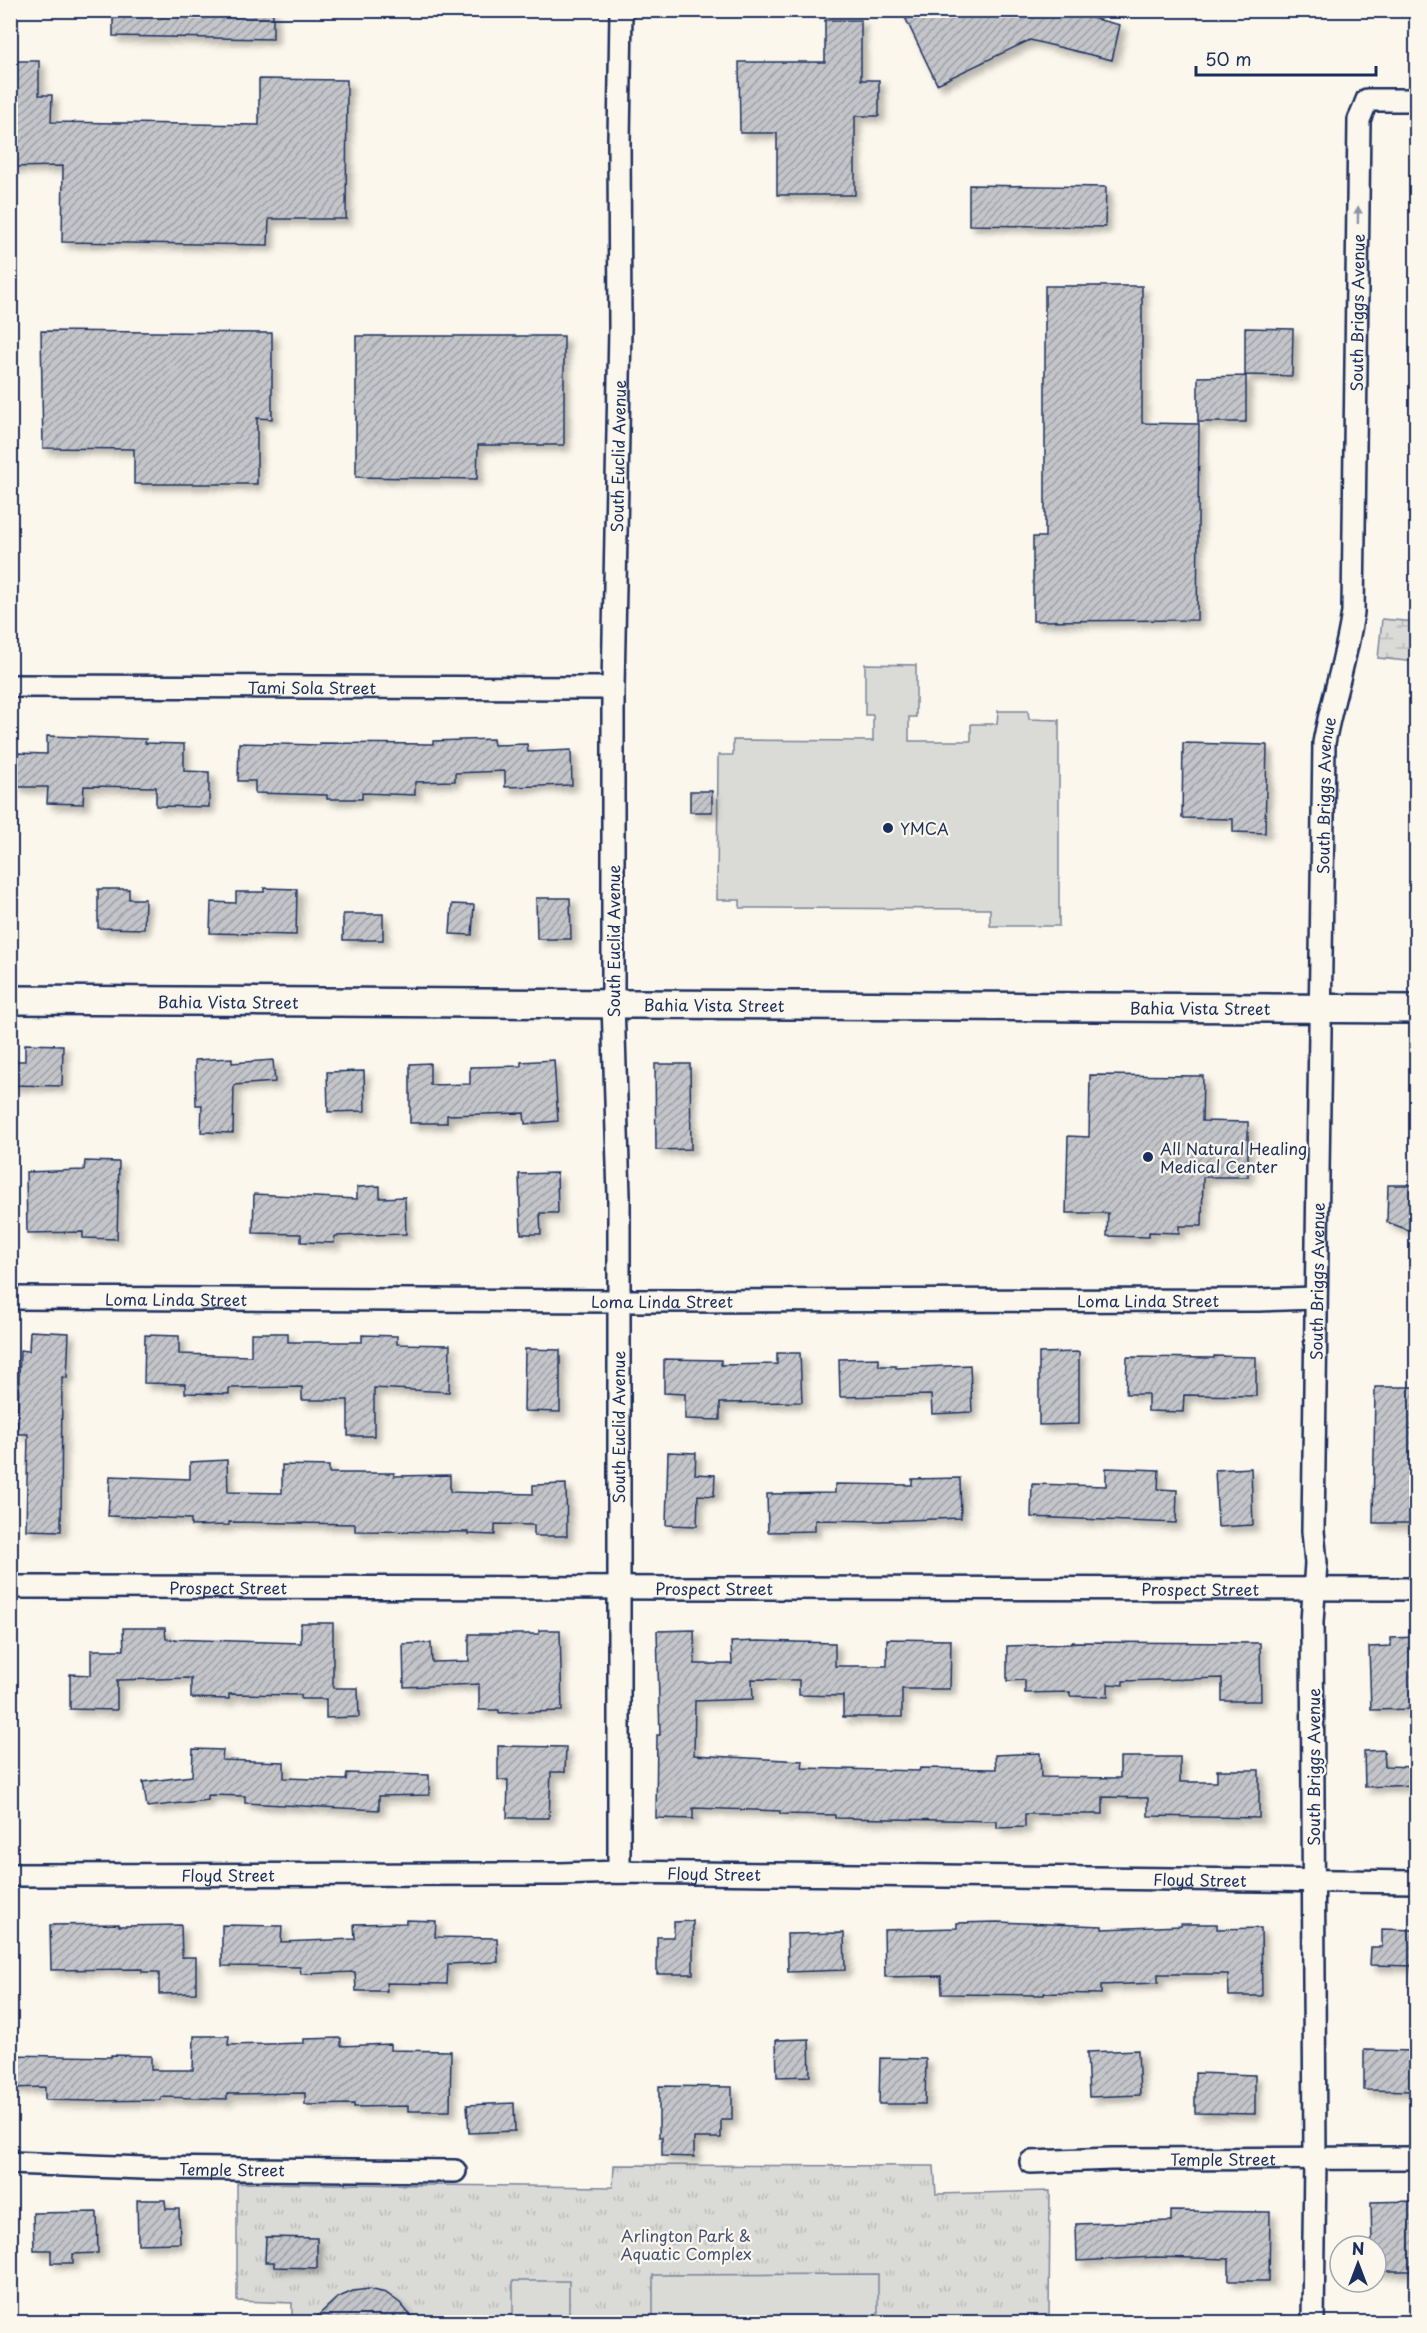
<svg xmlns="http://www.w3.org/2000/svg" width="1427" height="2333" font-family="'Playpen Sans',sans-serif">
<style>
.wetland{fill:url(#wetland-marsh);stroke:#7a849a;stroke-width:1.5}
.park{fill:url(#park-tufts);stroke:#7a849a;stroke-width:1.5}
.pitch{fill:#dadad7;stroke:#7a849a;stroke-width:1.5}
.building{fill:url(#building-hatch);stroke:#1b2f5e;stroke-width:1.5;filter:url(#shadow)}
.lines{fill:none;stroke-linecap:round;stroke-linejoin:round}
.minor-casing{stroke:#1b2f5e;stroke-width:26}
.tertiary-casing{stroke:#1b2f5e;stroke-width:32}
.minor{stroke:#fbf7ec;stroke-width:21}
.tertiary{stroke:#fbf7ec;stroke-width:27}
.oneway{fill:#8b93a5}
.poi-dot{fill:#1b2f5e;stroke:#fbf7ec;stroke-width:2}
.labels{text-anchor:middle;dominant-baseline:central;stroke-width:4.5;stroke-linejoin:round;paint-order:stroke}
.street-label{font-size:16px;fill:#1b2f5e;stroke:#fbf7ec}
.poi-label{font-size:16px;fill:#1b2f5e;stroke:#fbf7ec;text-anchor:start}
.park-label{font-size:16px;fill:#415176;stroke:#fbf7ec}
</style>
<defs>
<pattern id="wetland-marsh" width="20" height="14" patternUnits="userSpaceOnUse" patternTransform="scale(1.5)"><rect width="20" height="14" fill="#dadad7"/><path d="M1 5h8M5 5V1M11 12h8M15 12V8" fill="none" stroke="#babbbb"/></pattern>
<pattern id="park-tufts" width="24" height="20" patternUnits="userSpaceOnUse" patternTransform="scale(1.5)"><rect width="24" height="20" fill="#dadad7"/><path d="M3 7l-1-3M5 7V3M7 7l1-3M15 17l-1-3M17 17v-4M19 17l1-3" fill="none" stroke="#babbbb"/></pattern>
<pattern id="building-hatch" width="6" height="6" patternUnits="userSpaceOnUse" patternTransform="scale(1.5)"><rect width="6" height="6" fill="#c3c5c9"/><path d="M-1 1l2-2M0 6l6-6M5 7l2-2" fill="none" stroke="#9ea0a6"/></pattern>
<filter id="shadow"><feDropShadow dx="5.5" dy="5.5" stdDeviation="3" flood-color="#0004"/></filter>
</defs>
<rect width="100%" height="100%" fill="#fbf7ec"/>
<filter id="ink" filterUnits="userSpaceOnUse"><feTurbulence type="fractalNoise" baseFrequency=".0167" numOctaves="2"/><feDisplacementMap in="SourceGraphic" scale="12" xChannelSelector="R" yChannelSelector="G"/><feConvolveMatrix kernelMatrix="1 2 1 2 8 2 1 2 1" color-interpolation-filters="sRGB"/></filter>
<g filter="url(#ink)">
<!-- wetland -->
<path class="wetland" d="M1382,619L1416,622V662L1378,658Z"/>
<!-- park -->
<path class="park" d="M614,2165L934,2166L936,2194L1050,2191L1049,2322H292V2303L237,2301V2183L613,2187Z"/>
<!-- pitch -->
<path class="pitch" d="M865,664L916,665V717H909V741H971V724H997L998,711H1028L1029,719L1059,720V926H990V909L740,908V900H717L718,755H733V740L873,741V715H865Z
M878,2274V2322H653V2275Z
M513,2281H569V2322H513Z"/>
<!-- building -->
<path class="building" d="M113,10H273V39L113,36Z
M1060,10L1120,25L1112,60L1030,40L937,84L902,11Z
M825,20H861V80H879V116H855V195H777V133H740L739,62H825Z
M10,61H39V95H52L51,122L259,125V79L347,80L346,219H269L268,245L62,242L63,166L10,167Z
M969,185L1106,187L1105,227L969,225Z
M1045,286H1142V423L1199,424L1197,620L1033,621V537H1045Z
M1245,328L1293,329L1292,376L1245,375Z
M41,331L272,333V419L257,418V484H134V449L43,448Z
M356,336H564V445H478L477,479L356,477Z
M1246,376V422H1198V377Z
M47,736L146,739L145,743L184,744V771L209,772V807L156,806V787L84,786L83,804L47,803L48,787H16L17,753L47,754Z
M493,739L494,745L527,744L528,752L571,750L572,785L505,787V771L455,773V781L415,782V795L362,793V799H327V795L255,793V781H238L239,743L320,745V743L433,744V741Z
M1183,743L1267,745L1265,833L1233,832V819L1182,818Z
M690,791H712V812H690Z
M264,888L297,889L296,935L210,933L211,902L236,903V892H264Z
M98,889H129V899H145L144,929L98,928Z
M536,898H570L571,939H537Z
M452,904L474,905L472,935L450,934Z
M343,914H383V940H343Z
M25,1044L63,1045L62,1086L10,1085V1061H25Z
M232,1058V1063L273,1060L275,1082L234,1085L233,1133L201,1132L202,1105H196L195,1060Z
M554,1060L558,1121L525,1124L524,1113L447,1115V1123H410V1064L430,1063V1085L470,1084V1067L521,1066V1062Z
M655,1064H690L691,1149L656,1150Z
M364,1071L365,1111L328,1112L327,1072Z
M1090,1075L1203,1076L1202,1121L1248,1122V1177H1203L1202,1226H1179V1233L1149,1232V1237L1107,1236L1108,1213H1066L1068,1136L1089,1137Z
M85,1161L119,1162L117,1239L83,1238V1232L27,1233L26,1172L84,1170Z
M557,1173L558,1213H540L541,1234H521L519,1174Z
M1388,1185H1416V1233L1387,1222Z
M380,1186V1198L405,1197L406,1234L335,1236L334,1243L301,1242V1234L253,1233L254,1194L357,1199V1187Z
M30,1331L69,1333L67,1378L62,1377L61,1531L26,1530L28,1434H17L20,1350L29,1351Z
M251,1333H288V1342H362V1335L397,1336V1344L450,1345L449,1392L374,1388V1436H348V1400H302V1387L229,1388V1394L185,1393V1384L144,1383L145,1335L179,1336V1354L251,1356Z
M525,1349L560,1350V1412L524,1411Z
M1079,1352V1424L1039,1425V1353Z
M777,1353H800L802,1402L720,1403V1420L685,1419V1394L664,1393V1359L721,1360V1365L777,1364Z
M1214,1356L1256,1357V1396L1184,1395L1183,1412L1148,1411V1394H1126L1127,1357L1214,1358Z
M879,1358V1366H896V1368L970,1365L972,1412L932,1414L931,1395L840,1397L839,1359Z
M1375,1387H1416V1523H1373Z
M668,1452L696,1453L695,1474L715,1475L714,1496L698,1495L697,1526L666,1525Z
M227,1460L228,1492L282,1493V1465L329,1466V1473H394V1476L450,1475V1492L533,1494V1485L566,1484L567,1536H534V1525L495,1524V1535L468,1534V1532L355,1531V1524L229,1522V1525L191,1526V1519L108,1516L110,1476L190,1479V1462Z
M1106,1468L1159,1470L1158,1489L1177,1490L1176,1523L1031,1517L1032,1484L1106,1486Z
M1251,1468L1253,1525L1218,1527L1215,1470Z
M960,1478L961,1518L881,1521L815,1520V1531L768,1532L767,1494L835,1493V1484L912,1485V1479Z
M301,1623H333V1688H358L359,1717L326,1718V1699H301V1695L229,1694V1699L191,1698V1678L117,1680V1710L70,1709V1674L91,1675V1650H124L123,1628H165L166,1639L301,1643Z
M539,1630H560L562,1711L499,1713V1710H479V1684L404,1687L403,1644L431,1643L432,1662L469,1661V1634H539Z
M694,1630L695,1664H732L731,1642L758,1641L835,1643V1666H887V1639L951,1640L950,1689H902V1717H843V1696L799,1695V1680L752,1679L753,1699L695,1701L694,1755L803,1761L802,1768L919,1771L920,1768L996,1769L995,1755L1040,1753L1041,1777L1120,1778V1757H1180V1782H1217V1770H1259V1818L1148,1816V1798L1103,1797V1814H1025V1827L997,1828V1821L835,1818V1815L780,1814V1811L693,1808V1819L656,1818L657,1735H660L657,1631Z
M1416,1637V1709L1371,1710L1369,1647L1391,1646V1638Z
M1071,1642L1260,1643L1261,1701H1222V1678L1123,1681V1685L1108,1684V1697L1070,1696V1692L1025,1693V1680L1007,1681V1646L1071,1644Z
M498,1746L566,1747L565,1772H551L549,1818H507L508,1780H498Z
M193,1749L223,1750L222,1760L284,1762V1778L346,1780L347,1773L429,1775V1795L379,1796V1810L245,1803V1796L208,1795V1800L147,1807L143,1782L192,1776Z
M1384,1750L1385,1766L1416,1767V1785L1365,1787L1364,1751Z
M406,1920L436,1921L435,1937L497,1938L498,1962L448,1964L447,1984L386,1983L387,1991H356L355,1972L301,1974L300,1967L222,1966V1925L282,1926L281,1942L355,1939L354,1924L406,1923Z
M693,1921V1974H657V1937H674V1922Z
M997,1922L1102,1926V1929L1181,1926V1924H1217V1929L1261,1928L1262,1996H1229L1228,1974H1158V1983L1101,1985V1994L1044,1993V1995L942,1994L941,1976L885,1977L884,1930L957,1928V1923Z
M119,1924V1926L181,1925L182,1957H196V1993L159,1994V1972H142V1969L51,1970L50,1925Z
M1382,1929L1416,1930V1966L1370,1965L1371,1947H1382Z
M844,1933L845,1970L788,1972L787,1934Z
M194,2036H229L228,2045L304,2043V2039L341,2038V2046L390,2044V2050L451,2051L450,2111H408V2106L354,2107V2104L305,2105V2093L227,2094V2099L161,2097V2100L91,2101L45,2100V2087L10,2088V2055L111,2057V2055L151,2056V2070H193Z
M809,2039L810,2076L777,2077L776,2040Z
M1138,2050L1140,2095L1089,2097L1087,2052Z
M1364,2050L1416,2051V2091L1364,2090Z
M880,2058L926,2059L925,2104H879Z
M1195,2073L1255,2075V2114L1195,2113Z
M659,2086L732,2087V2120H721V2138H694V2157L662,2156V2137H659Z
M514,2103L515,2131L469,2133L467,2105Z
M137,2200H165L166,2209H179L180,2243L138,2244Z
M1416,2201V2271H1376V2246H1372L1371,2202Z
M1171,2211L1270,2212L1269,2281H1229V2259L1156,2257L1077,2261L1076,2224L1171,2221Z
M97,2212L98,2253L73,2254V2263H51V2250H34L33,2213Z
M266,2237L317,2238V2268L274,2267V2262H265Z
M369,2289L386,2293L400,2303L416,2322H311L337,2298L353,2291Z"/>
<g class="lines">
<defs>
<g id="minor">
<path id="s1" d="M10,686L613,688"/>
<path id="s2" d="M10,1298L618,1301L1259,1300L1315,1298"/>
<path id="s3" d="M10,1587L1416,1589"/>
<path id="s4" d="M619,1872V1196L613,1003V688L620,328L619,142L621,10"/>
<path id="s5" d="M10,1875L560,1874L619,1872L1416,1882"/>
<path id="s6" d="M1031,2162L1112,2159L1416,2158"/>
<path id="s7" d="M10,2163L143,2168L455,2171"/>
<path id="s8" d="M1313,2322L1315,2159L1312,1622L1316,1563L1313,1531L1324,743C1332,699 1347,657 1353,612L1359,120L1367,100H1416"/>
</g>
<g id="tertiary">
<path id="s9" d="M10,1000L1416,1009"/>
</g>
</defs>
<!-- minor casing -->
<use href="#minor" class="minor-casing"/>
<!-- tertiary casing -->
<use href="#tertiary" class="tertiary-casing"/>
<!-- minor -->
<use href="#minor" class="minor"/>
<!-- tertiary -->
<use href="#tertiary" class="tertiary"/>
</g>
<!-- one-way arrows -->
<defs><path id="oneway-solid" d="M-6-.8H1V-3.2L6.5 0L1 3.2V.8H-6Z" transform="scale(1.5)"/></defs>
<use class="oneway" href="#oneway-solid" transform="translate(1358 215) rotate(-89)"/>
</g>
<!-- markers -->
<g class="poi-dot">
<circle cx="888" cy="828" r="6"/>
<circle cx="1148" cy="1157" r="6"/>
</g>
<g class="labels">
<!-- street labels -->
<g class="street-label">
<text stroke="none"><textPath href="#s8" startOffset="2013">South Briggs Avenue</textPath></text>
<text stroke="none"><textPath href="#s4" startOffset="1416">South Euclid Avenue</textPath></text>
<text stroke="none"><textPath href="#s1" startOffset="302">Tami Sola Street</textPath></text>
<text stroke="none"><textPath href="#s8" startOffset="1527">South Briggs Avenue</textPath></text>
<text transform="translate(613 941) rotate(-90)">South Euclid Avenue</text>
<text stroke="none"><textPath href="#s9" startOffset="218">Bahia Vista Street</textPath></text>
<text stroke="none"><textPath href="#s9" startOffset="704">Bahia Vista Street</textPath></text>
<text stroke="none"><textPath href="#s9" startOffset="1190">Bahia Vista Street</textPath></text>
<text stroke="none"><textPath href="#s8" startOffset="1041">South Briggs Avenue</textPath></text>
<text stroke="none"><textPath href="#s2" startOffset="166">Loma Linda Street</textPath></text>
<text stroke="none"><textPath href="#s2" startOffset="652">Loma Linda Street</textPath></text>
<text stroke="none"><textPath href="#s2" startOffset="1138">Loma Linda Street</textPath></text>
<text transform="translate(618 1427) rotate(-90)">South Euclid Avenue</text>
<text stroke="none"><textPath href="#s3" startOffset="218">Prospect Street</textPath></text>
<text stroke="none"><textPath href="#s3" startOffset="704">Prospect Street</textPath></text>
<text stroke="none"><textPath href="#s3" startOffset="1190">Prospect Street</textPath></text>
<text transform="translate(1313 1767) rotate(-90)">South Briggs Avenue</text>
<text stroke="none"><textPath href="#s5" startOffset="704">Floyd Street</textPath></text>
<text stroke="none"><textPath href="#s5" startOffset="218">Floyd Street</textPath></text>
<text stroke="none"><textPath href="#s5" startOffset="1190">Floyd Street</textPath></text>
<text stroke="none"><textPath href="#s6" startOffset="192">Temple Street</textPath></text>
<text stroke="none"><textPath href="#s7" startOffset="222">Temple Street</textPath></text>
</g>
<!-- poi labels -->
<g class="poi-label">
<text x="900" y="828">YMCA</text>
<text x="1160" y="1148">All Natural Healing<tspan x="1160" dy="18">Medical Center</tspan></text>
</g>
<!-- park labels -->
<g class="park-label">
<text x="686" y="2235">Arlington Park &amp;<tspan x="686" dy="18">Aquatic Complex</tspan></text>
</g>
</g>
<!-- margin -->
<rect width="1427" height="2333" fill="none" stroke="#fbf7ec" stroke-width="36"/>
<rect x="18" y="18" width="1391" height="2297" fill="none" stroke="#1b2f5e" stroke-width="2" filter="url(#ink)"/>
<!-- north arrow -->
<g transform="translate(1358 2264)"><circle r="28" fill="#fbf7ec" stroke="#a1a7b3" stroke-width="1.5"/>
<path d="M0-4.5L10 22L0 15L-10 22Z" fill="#1b2f5e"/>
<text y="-9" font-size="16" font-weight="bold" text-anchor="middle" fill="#1b2f5e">N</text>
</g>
<!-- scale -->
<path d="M1196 66v9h180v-9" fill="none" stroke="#1b2f5e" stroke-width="3"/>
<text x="1205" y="66" font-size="18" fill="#1b2f5e" stroke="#fbf7ec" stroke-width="4.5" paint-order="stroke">50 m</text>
</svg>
